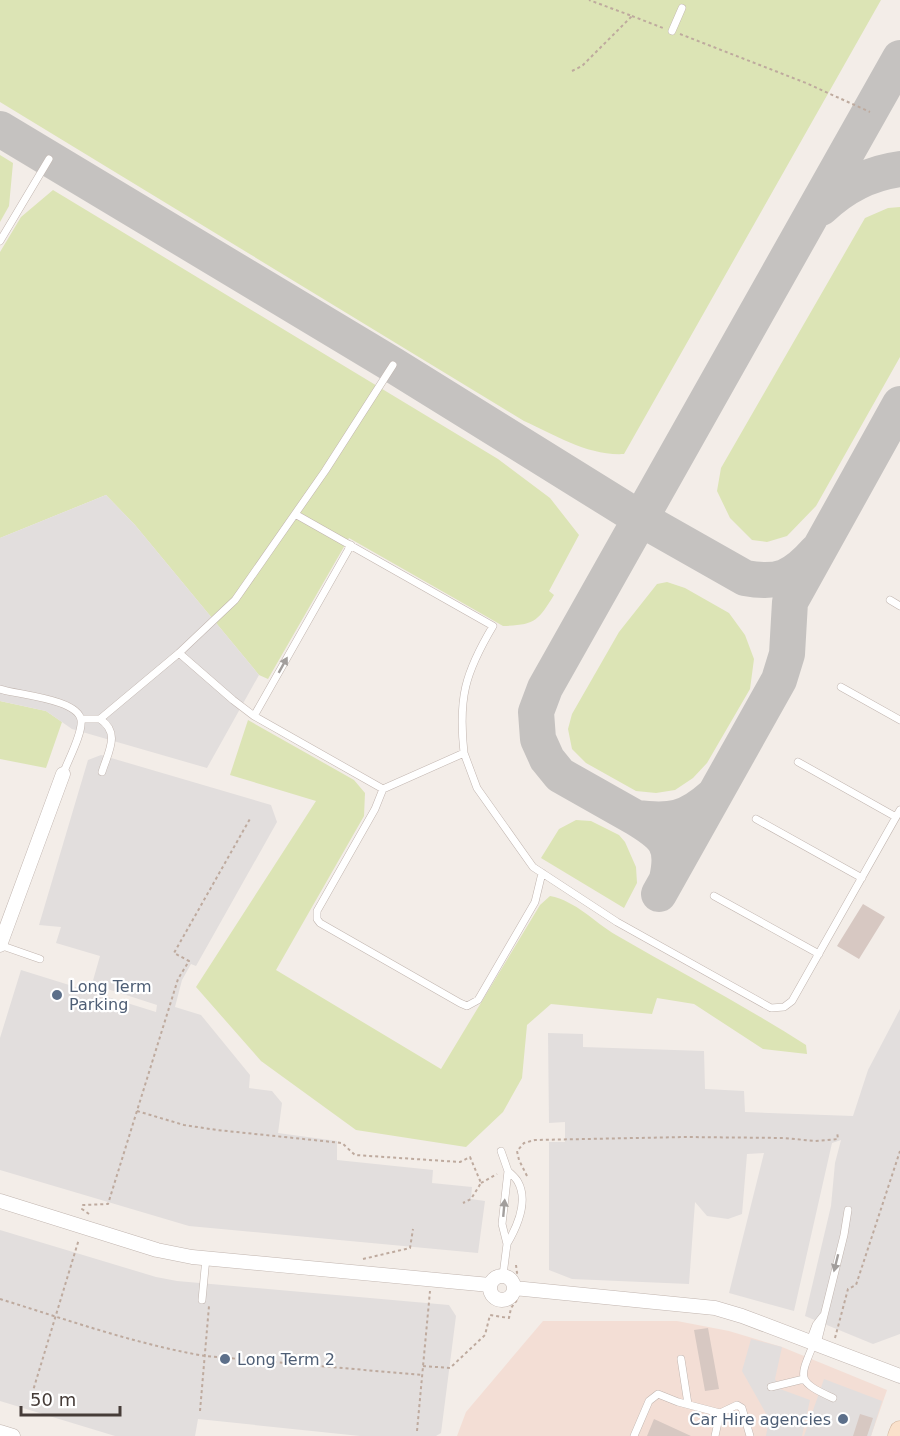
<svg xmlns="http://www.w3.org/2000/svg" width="900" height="1436" font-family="'DejaVu Sans',sans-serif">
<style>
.commercial{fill:#f3ded5}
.green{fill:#dce4b5}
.parking{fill:#e2dedd}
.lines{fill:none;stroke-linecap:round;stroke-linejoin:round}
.taxiway{stroke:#c5c2c0;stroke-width:36}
.building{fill:#d7c8c2}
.lane-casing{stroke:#c1b5af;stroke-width:8}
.street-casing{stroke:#c1b5af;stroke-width:15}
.secondary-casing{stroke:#d2b59e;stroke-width:21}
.path{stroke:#beaa9e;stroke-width:2;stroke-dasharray:3 3;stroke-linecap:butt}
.lane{stroke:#fff;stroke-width:7}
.street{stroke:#fff;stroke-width:14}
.secondary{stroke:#fae1cb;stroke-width:20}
.oneway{fill:#a29e9c}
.service-dot{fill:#5c6f8a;stroke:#fff;stroke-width:2}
.labels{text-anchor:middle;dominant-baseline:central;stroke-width:4.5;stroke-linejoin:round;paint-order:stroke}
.service-label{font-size:16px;fill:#4e5e75;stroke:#fff;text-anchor:start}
</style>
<rect width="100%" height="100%" fill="#f3ede8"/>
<!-- commercial -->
<path class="commercial" d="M543,1321H677L729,1331L782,1347L887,1390L871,1436H457L466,1412Z"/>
<!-- green -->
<path class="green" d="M0,0H881L624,454C588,456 555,435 524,421L0,102Z
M0,155L13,163L9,206L0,222Z
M53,190L498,459L550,498L579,535L549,591L554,595C538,621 535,625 503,626L349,538L268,679L259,675L135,525L106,495L0,538V252L21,217Z
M900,207V357L816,506L787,536L767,542L752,540L730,518L717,491L721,468L865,218L888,208Z
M667,582L685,588L729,613L745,635L754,659L750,689L707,763L693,778L675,790L656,793L636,791L586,763L572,749L568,729L572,714L619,632L657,584Z
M0,701L46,711L62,722L46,768L0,759Z
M248,720L354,780L365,793L364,816L276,970L441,1069L540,905L550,896C576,901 594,922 616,935C680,972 745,1006 806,1045L807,1054L763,1049L694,1004L657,998L652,1014L551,1004L527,1025L522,1078L503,1112L466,1147L356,1130L261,1061L196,987L316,801L230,775Z
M576,820L591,821L619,835L625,842L636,867L637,883L624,908L541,858L559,829Z"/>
<!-- parking -->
<path class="parking" d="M106,495L135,525L259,675L207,768L72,729L46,711L0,701V538Z
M101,755L271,805L277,822L196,966L191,964L182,980L175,1007L201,1015L250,1075L249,1088L272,1091L282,1103L278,1133L337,1141V1160L433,1170L432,1183L472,1187L471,1199L485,1201L478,1253L189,1226L0,1170V1038L21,970L156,1012L157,1005L92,984L100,956L56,943L61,927L39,925L88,760Z
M900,1009V1334L873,1344L805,1316L831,1206L835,1163L841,1140L832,1143L794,1311L729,1293L764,1153L747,1154L742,1214L728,1219L707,1216L695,1202L689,1284L572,1279L549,1270V1142H565V1122L549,1123L548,1033L583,1034V1047L704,1051L705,1089L744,1091L745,1112L853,1116L868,1070Z
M0,1230L156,1277L177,1281L449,1305L456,1316L441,1433L436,1436H360L198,1419L195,1436H115L0,1401Z
M751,1339L782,1347L775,1379L780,1389L810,1400L802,1436H766L769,1419L742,1371Z
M824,1379L882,1401L871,1436H804Z"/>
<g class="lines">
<!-- taxiway -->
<path class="taxiway" d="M0,129L393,365L641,519L745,578C778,584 793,578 816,552
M821,208C844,186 869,173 900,169
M636,818L560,775L547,759L538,739L536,712L545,688L900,58
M667,879C675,844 664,835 636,818C671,822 686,820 713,796
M659,894L779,680L787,654L790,602L900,404"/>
</g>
<!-- building -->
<path class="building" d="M863,904L885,917L859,959L837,946Z
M708,1328L719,1389L705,1391L694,1330Z
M860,1414L873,1418L867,1436H853Z
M654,1419L691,1436H647Z"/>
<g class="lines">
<defs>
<path id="lane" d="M672,31L682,8
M0,241L49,159
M295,514L493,626C465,673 458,698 464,753
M890,600L900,606
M179,653L233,700L254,716L383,789L464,753L477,788L533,867L617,922L771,1008L784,1007L792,1001L900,810
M841,687L900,720
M0,689C18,695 78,699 81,720C83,733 68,760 63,774
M254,716L351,545
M81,719H100L179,653L235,600L325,471L393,365
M100,719C121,733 108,752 102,772
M798,762L896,817
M383,789L375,809L317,911V919L320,923L460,1003L467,1006L478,1000L535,902L542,873
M756,819L862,878
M714,896L819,954
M0,945L40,959
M501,1151L508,1171L502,1224L507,1244L503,1275
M507,1244C517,1227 529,1202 518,1182C516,1178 511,1174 508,1171
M202,1300L206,1258
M810,1341L816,1325L823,1316
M814,1343C799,1379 796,1381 833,1398
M817,1344L844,1235L848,1210
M681,1359L688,1404
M771,1387L804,1379
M634,1436L649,1401L658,1394L678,1402L720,1413L737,1405L742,1408L750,1436
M715,1436L720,1413"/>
<path id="street" d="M0,945L63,774
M0,1201L157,1250L192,1257L490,1285
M490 1288a12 12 0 1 1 24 0a12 12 0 1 1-24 0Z
M514,1288L715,1308L742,1316L900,1376
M0,1432L13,1436"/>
<path id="secondary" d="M898,1436L900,1431"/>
</defs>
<!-- lane casing -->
<use href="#lane" class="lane-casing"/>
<!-- street casing -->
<use href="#street" class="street-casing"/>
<!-- secondary casing -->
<use href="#secondary" class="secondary-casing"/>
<!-- path -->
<path class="path" d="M632,16L663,28
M680,34L806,83L870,112
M572,71L582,66L632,16L589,0
M137,1111L184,1125L217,1130L342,1143L355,1155L460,1162L470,1157L481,1183L471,1199L463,1203
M527,1176L519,1160L517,1151L524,1143L535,1140L686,1137L784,1138L815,1141L838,1139L837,1132
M481,1183L497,1174
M89,1214L82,1209L83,1205L108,1204L178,979L189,961L174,953L251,817
M363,1259L410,1248L413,1229
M516,1265L517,1273L520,1275
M0,1299C68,1320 135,1344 205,1356L422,1375
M835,1338L848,1289L856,1285L900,1151
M423,1366L450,1368L485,1335L490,1315L509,1318L511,1308L517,1300
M32,1394L79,1239
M200,1411L209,1306
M417,1431L430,1291"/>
<!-- lane -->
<use href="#lane" class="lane"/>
<!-- street -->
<use href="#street" class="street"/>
<!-- secondary -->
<use href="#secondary" class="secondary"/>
</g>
<!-- one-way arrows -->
<defs><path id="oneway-solid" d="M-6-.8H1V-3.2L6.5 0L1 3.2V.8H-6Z" transform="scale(1.5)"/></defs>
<g class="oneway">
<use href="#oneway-solid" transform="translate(283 665) rotate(-61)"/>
<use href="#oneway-solid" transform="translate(504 1208) rotate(-85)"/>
<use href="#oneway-solid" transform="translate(836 1263) rotate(104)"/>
</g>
<!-- markers -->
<g class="service-dot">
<circle cx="57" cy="995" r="6"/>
<circle cx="225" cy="1359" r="6"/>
<circle cx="843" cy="1419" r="6"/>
</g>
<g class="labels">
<!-- service labels -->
<g class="service-label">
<text x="69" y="986">Long Term<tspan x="69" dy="18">Parking</tspan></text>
<text x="237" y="1359">Long Term 2</text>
<text x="831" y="1419" text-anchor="end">Car Hire agencies</text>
</g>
</g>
<!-- scale -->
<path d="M21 1406v9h99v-9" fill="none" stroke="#463c38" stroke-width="3"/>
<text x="30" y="1406" font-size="18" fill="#463c38" stroke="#ffffff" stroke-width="4.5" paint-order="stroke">50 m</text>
</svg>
